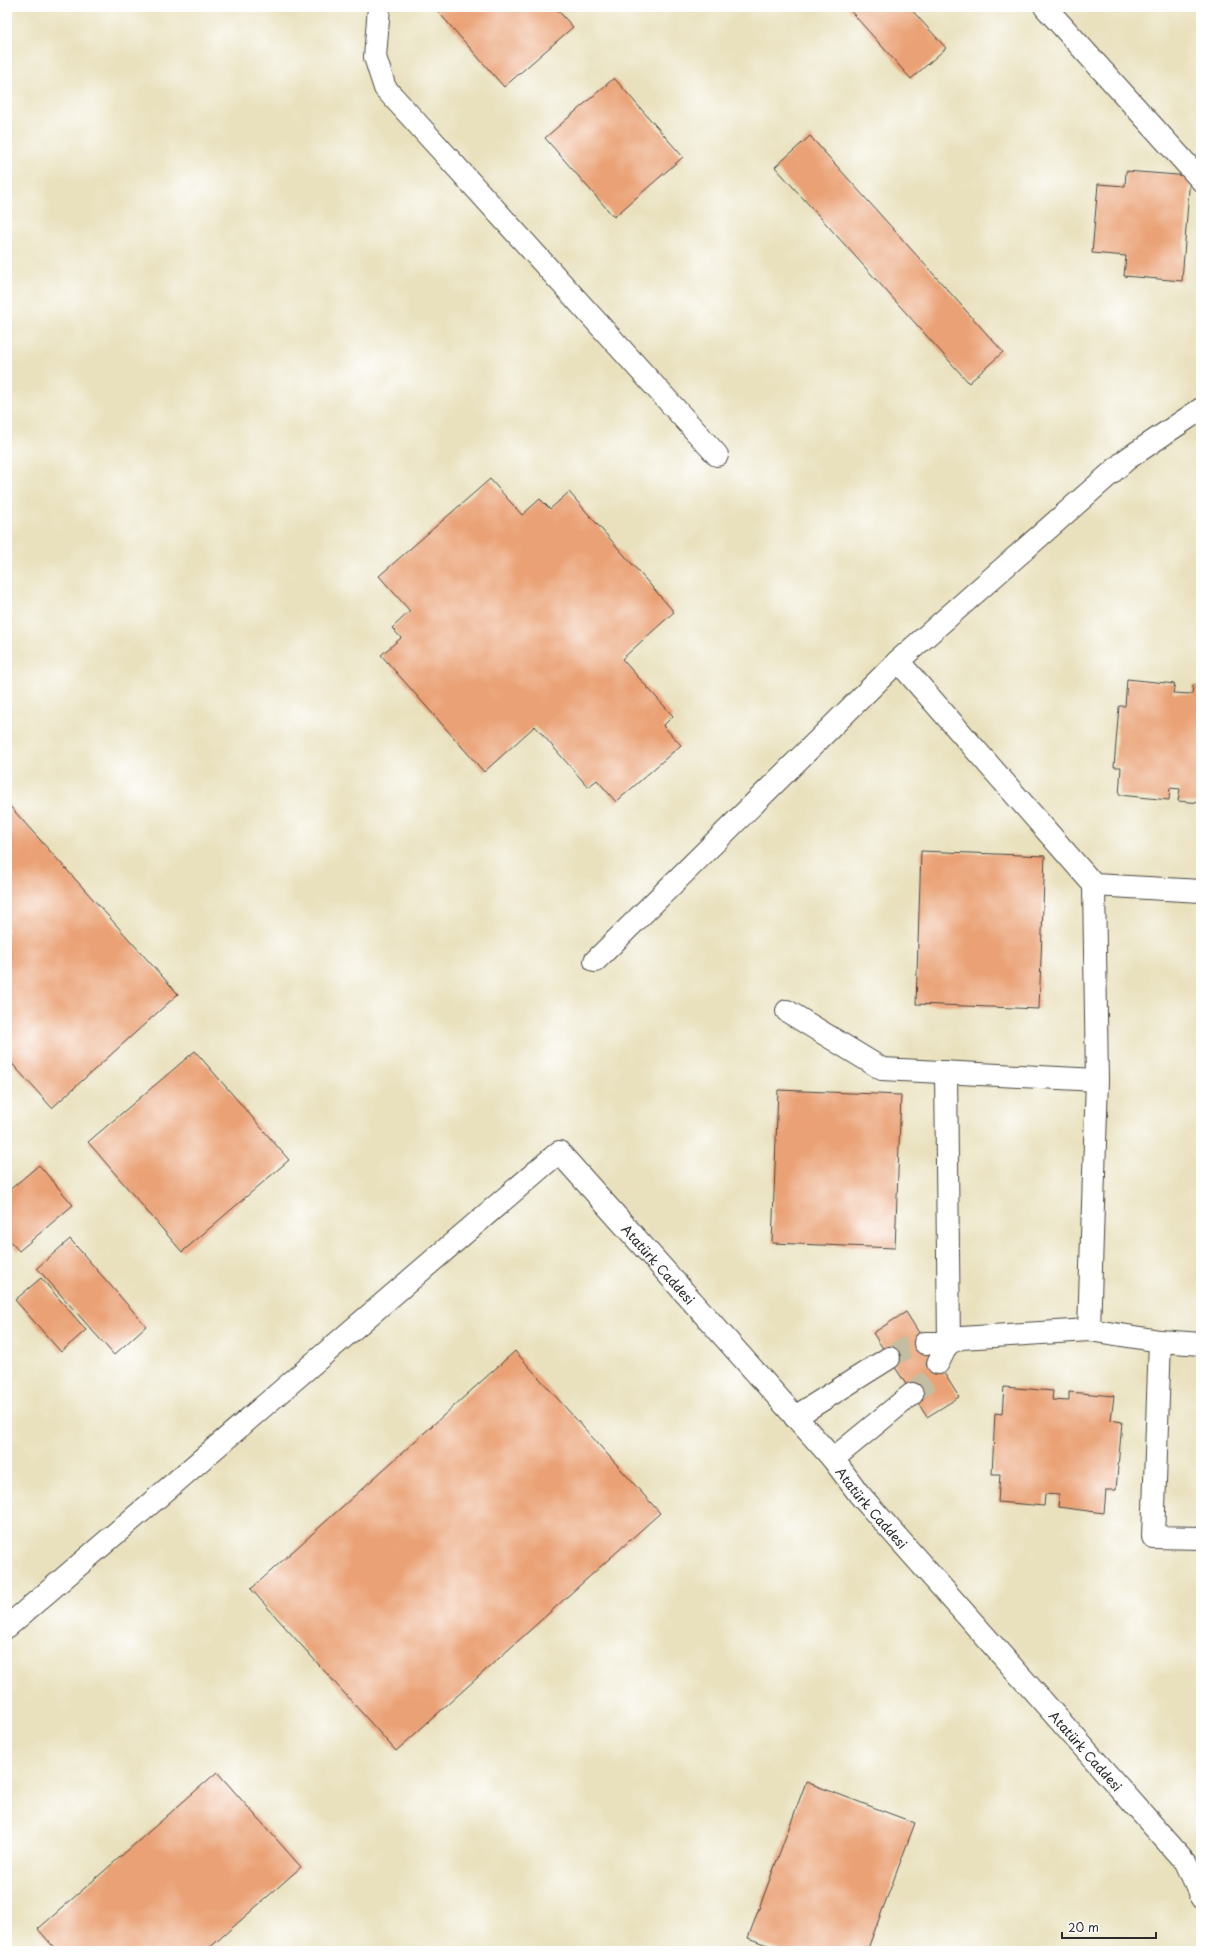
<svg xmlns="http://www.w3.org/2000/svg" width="1208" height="1958" font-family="'Playpen Sans',sans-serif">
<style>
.building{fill:#eaa175}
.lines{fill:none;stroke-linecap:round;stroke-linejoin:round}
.minor-tunnel{stroke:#c3bda1;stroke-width:22;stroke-dasharray:22 11;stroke-linecap:butt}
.minor-casing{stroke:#484641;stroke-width:24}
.minor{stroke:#fff;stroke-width:22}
.labels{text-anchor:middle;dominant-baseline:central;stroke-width:3;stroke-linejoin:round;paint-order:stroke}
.street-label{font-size:13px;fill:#2b2b2b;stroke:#fff}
</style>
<rect width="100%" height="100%" fill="#fff"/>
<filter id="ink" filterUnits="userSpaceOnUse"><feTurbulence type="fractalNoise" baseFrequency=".025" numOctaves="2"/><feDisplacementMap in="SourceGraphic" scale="8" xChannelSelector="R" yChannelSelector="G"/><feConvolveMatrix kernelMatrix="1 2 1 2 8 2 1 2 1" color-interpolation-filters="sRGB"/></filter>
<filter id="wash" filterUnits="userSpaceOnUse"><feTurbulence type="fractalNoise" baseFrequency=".012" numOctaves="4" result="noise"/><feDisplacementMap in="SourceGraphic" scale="16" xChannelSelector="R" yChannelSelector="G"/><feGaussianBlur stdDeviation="0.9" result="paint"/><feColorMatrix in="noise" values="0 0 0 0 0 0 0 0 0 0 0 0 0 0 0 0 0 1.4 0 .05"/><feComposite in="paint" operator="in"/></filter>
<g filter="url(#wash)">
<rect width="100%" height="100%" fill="#e9e1be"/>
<g id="blocks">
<!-- building -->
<path class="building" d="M434,7H555L573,27L504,87Z
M847,7H909L946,48L911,79Z
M614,78L683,157L614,217L545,138Z
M810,136L1003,352L969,383L775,167Z
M1126,171L1190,176L1182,281L1124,276L1126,256L1092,253L1098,184L1125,186Z
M490,479L522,515L540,499L550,509L569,492L674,612L622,659L673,716L663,726L681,745L616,802L597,780L588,787L535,726L484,772L381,655L401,638L392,628L410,611L379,576Z
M1127,679L1175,684L1173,693L1192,694L1193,685L1201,686V803L1178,801L1180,789L1170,788L1169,800L1119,795L1121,767H1114L1119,706H1125Z
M7,803L178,994L52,1108L7,1058Z
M921,851L1045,856L1039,1009L916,1004Z
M195,1051L289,1160L182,1252L88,1142Z
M778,1090L901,1095L895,1248L772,1243Z
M39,1165L73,1205L19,1251L7,1238V1192Z
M70,1239L146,1326L114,1355L37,1268Z
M41,1278L86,1330L61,1352L15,1300Z
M906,1312L959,1397L927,1417L873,1333Z
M515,1351L660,1513L396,1751L251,1589Z
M1004,1387L1053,1391L1052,1400L1069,1401V1392L1114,1396L1111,1420L1122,1422L1116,1490H1106L1104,1513L1058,1507L1059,1495L1045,1494L1044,1506L998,1502L1000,1474H992L995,1413L1002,1414Z
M217,1772L301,1867L206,1951H57L38,1929Z
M806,1782L915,1823L867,1951H783L748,1938Z"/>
</g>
</g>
<g filter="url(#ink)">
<use href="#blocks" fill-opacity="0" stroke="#484641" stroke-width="1"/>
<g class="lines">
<!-- minor-tunnel -->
<path class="minor-tunnel" d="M889,1358L906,1348L925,1343
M912,1394L929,1380L938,1363"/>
<defs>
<g id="minor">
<path d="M379,7L375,57L385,88L717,455"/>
<path d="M1045,7L1201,180"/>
<path d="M898,661L1094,885"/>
<path d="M595,961L898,661L1127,459L1201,409"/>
<path d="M787,1011L882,1069L1097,1080"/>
<path d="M946,1072L949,1343"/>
<path d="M1089,1330L1097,1080L1094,885L1201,891"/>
<path d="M1160,1341L1153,1537L1201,1538"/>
<path d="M925,1343H949L961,1338L1089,1330L1160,1341L1201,1344"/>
<path d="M938,1363L948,1343"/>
<path d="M795,1417L889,1358"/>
<path d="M833,1459L912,1394"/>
<path id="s1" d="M7,1627L559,1152L833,1459L859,1494L1186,1863L1201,1897"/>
</g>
</defs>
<!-- minor casing -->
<use href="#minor" class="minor-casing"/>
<!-- minor -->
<use href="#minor" class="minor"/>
</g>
</g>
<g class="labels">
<!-- street labels -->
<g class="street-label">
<text stroke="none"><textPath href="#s1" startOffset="878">Atatürk Caddesi</textPath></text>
<text stroke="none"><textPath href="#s1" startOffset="1202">Atatürk Caddesi</textPath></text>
<text stroke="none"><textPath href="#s1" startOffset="1526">Atatürk Caddesi</textPath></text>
</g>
</g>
<!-- margin -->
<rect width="1208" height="1958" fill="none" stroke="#fff" stroke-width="24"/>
<!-- scale -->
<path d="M1062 1932v6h94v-6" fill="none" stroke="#2b2b2b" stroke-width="2"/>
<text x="1068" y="1932" font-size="12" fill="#2b2b2b" stroke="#ffffff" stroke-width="3" paint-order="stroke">20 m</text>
</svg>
